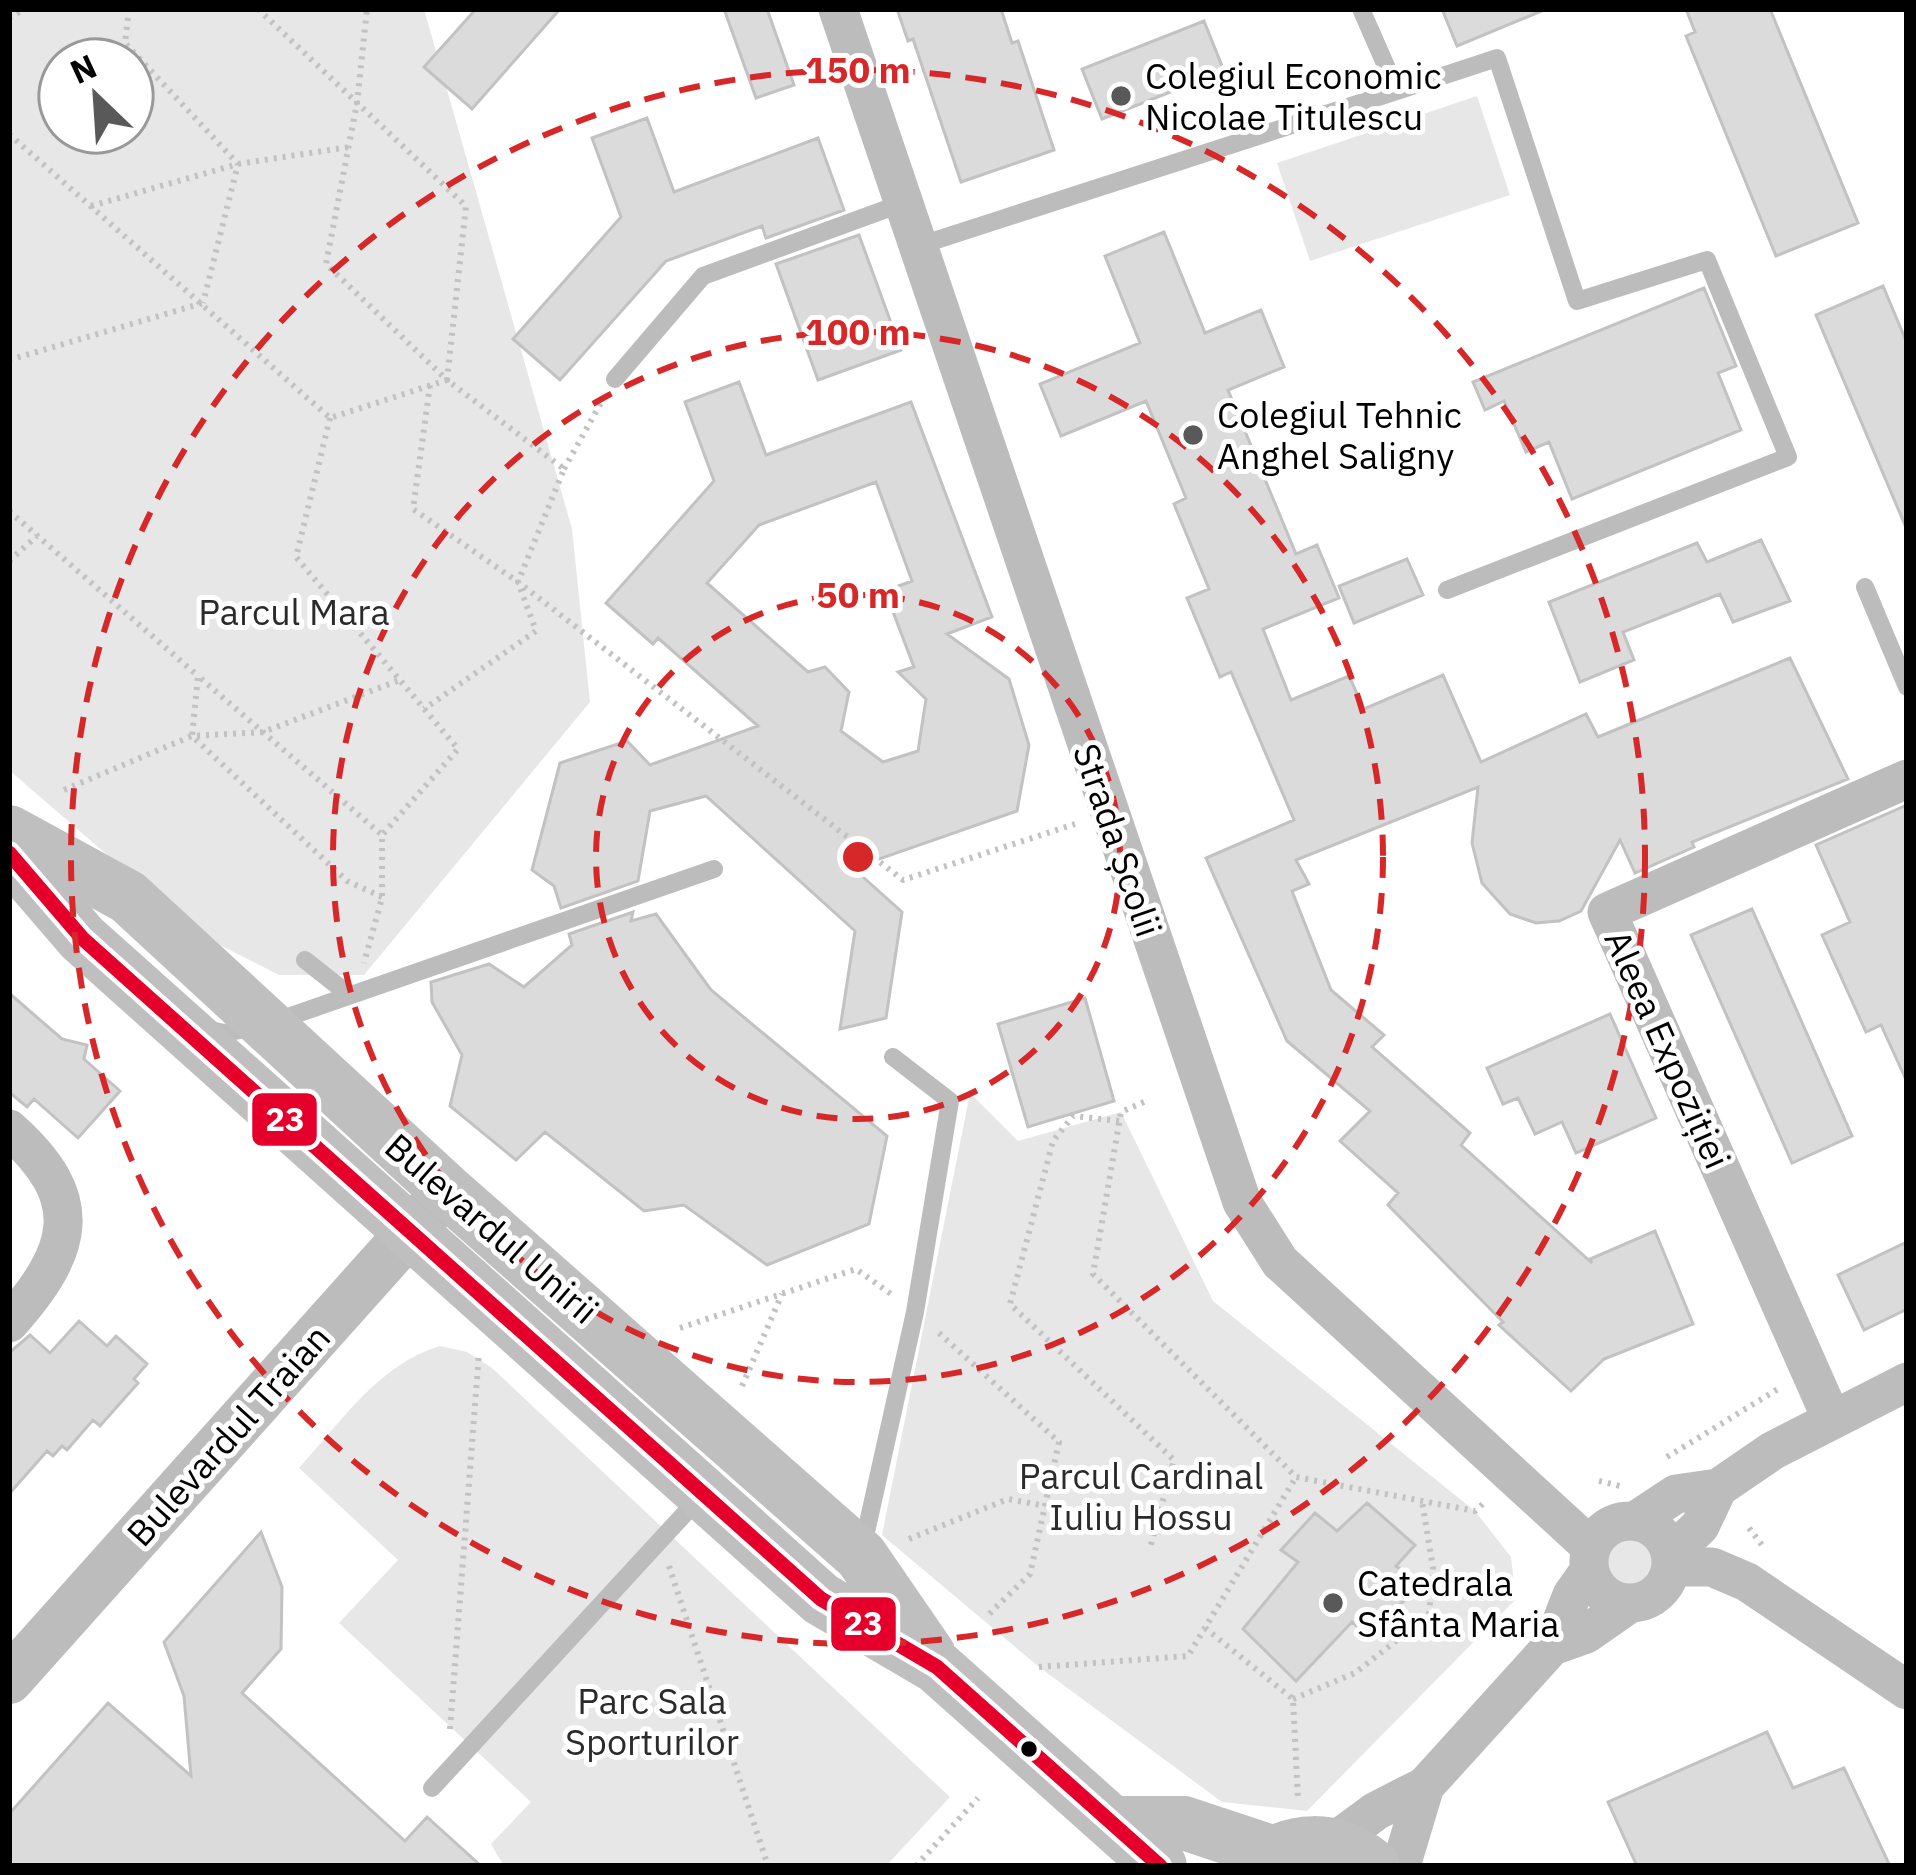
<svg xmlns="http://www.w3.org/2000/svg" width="1916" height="1875" font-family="'IBM Plex Sans',sans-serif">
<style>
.green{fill:#e7e7e7;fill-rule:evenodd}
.building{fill:#dbdbdb;stroke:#c2c2c2;stroke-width:3;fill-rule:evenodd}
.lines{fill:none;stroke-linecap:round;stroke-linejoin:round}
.path{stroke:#c2c2c2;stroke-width:6;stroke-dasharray:3 6;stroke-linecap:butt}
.service{stroke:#bcbcbc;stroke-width:18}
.minor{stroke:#bcbcbc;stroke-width:39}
.tertiary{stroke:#bcbcbc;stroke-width:48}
.secondary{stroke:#bfbfbf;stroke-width:54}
.bus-1-casing{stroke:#fff;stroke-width:24}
.bus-1{stroke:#e4002b;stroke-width:15}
.ring{fill:none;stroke:#d62828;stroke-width:6;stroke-dasharray:21 15}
.poi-dot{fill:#595959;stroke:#fff;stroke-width:4.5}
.bus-dot{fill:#000;stroke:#fff;stroke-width:4.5}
.labels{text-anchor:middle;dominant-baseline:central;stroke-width:10;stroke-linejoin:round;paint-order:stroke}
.poi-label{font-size:36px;fill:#000;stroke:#fff;text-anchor:start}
.park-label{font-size:36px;fill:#2b2b2b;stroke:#fff}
.street-label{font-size:36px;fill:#000;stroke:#fff}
.centre{fill:#d62828;stroke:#fff;stroke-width:6}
.ring-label{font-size:36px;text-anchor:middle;font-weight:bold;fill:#d62828;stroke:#fff;stroke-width:10;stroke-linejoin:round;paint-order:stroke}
.line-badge{stroke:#fff;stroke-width:4.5}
.badge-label{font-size:33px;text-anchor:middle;font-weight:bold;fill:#fff}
</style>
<rect width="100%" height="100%" fill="#fff"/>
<!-- green -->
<path class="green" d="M9,9H424L572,529L590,702L364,975H279L200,935L9,770ZM60,60H132V132H60Z
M1477,96L1510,195L1310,261L1277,163Z
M970,1093L1018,1141L1121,1112L1213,1301L1475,1511L1511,1557L1516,1599L1307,1811L1222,1802L1039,1667L882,1535Z
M440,1346L467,1352L492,1368L950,1797L886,1866H504L491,1844L531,1802L339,1623L398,1560L299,1468C341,1422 379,1364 440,1346Z
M1606 1562a24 24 0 1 1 48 0a24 24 0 1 1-48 0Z"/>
<!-- building -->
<path class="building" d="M476,9H560L472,109L424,67Z
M724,9H767L794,85L756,98Z
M897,9H1001L1012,43L1018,41L1054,150L961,182L913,39L908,41Z
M1442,9H1544V10L1457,46Z
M1686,9H1770L1858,223L1776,256L1686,36L1695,32Z
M1204,21L1224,71L1102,119L1082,69Z
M647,118L674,192L818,138L844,210L766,238L762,226L666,261L560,380L513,339L621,217L592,138Z
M1164,232L1205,333L1261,310L1284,367L1228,390L1296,554L1317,545L1339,598L1263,629L1291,700L1349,676L1364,709L1443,675L1481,762L1586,714L1598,737L1790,658L1848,779L1692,842L1694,847L1635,873L1620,840L1581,911L1559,921L1536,923L1510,914L1482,883L1472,843L1478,787L1296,860L1309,884L1292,891L1331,990L1384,1035L1372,1047L1470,1133L1461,1145L1592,1263L1590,1259L1655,1231L1693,1324L1604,1359L1571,1391L1499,1325L1503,1322L1388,1205L1398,1193L1340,1141L1370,1111L1287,1041L1206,858L1294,820L1231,672L1220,677L1187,598L1209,589L1174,504L1186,498L1146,401L1061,436L1040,384L1140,343L1105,256Z
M859,235L901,350L818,380L776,264Z
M1883,286L1907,343V530L1816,315Z
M1704,288L1736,366L1718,373L1741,430L1572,499L1549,442L1526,452L1504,401L1485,410L1473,382Z
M739,382L766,455L911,402L992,617L947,634L1009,679L1029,745L1017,811L853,868L902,912L886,1018L840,1029L855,931L706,796L650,811L638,881L561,908L554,886L532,870L560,763L627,741L650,765L758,726L658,638L653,644L606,603L714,481L685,402ZM876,482L912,581L885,591L914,667L898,672L926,699L918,751L883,762L841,731L849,692L825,667L808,672L707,583L759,525Z
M1761,540L1790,601L1733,622L1720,594L1623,632L1634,660L1580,682L1549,602L1697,543L1707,562Z
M1407,559L1423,595L1354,623L1339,586Z
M1907,805V1082L1881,1025L1866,1032L1822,935L1850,922L1816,845Z
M1752,909L1852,1136L1792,1163L1691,935Z
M633,912L631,921L656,914L711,990L887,1136L869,1224L767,1265L684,1205L644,1211L545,1132L516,1160L450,1106L462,1055L432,1002L431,982L489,964L524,987L572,945L569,934Z
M9,993L62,1039L87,1045L84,1059L120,1091L78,1138L34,1099L27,1107L9,1092Z
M1085,998L1114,1101L1028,1127L998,1024Z
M1610,1014L1656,1118L1576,1153L1562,1122L1535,1134L1518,1098L1503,1104L1487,1068Z
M1907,1242V1309L1864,1330L1838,1275Z
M79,1321L107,1346L116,1336L147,1364L134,1379L138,1383L100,1426L93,1420L67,1450L62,1446L53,1456L47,1451L9,1494V1353L30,1335L50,1353Z
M1367,1503L1415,1545L1396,1566L1420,1584L1369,1637L1352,1622L1296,1681L1243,1629L1298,1562L1281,1550L1315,1513L1337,1531Z
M261,1532L282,1587L281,1649L242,1693L405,1841L427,1817L481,1866H9V1814L108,1703L191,1776L184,1696L164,1642Z
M1767,1732L1793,1788L1844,1768L1890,1866H1637L1608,1802Z"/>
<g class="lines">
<!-- path -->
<path class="path" d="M129,9L125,43L238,164L203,303
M258,9L466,206L447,380L326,264L357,103L367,9
M9,18L24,9
M9,134L330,418L447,380L564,469L518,582L536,631L424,709
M91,206L238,164L349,147
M9,360L203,303
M430,385L413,509L518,582L903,880L1075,824
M330,418L296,557L458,749L382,835V898L364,963
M564,469L603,399
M9,511L198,676
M9,561L37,536
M64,790L192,736L263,732L400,680
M382,897L347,881L192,736L198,676L382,835
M1144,1102L1121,1112L1093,1274L1296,1477L1475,1511L1486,1501
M1119,1121L1073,1116L1053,1141L1010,1304L1174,1460L1150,1548
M680,1328L856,1269L891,1294
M939,1333L1059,1442L1030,1574L988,1615
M742,1386L782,1294
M1667,1457L1778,1389
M1599,1481L1620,1486
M1749,1528L1765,1549
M909,1539L1008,1499L1045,1506
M669,1566L768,1866
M1205,1628L1293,1699L1298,1799
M1039,1667L1188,1656L1296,1477
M1293,1699L1355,1673L1429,1615L1433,1568L1422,1501
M450,1729L479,1353
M916,1866L978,1798"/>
<!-- service -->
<path class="service" d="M1361,9L1397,91L1497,58L1577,301L1707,260L1788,457L1447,590
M918,246L1397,91
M615,379L703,276L903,203
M1865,587L1907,687
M305,960L348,994
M206,1029L224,1033L265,1025L714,869
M862,1550L915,1312L950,1101L893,1057
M432,1788L701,1496"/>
<!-- minor -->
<path class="minor" d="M838,9L1242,1202L1280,1262L1591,1547
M9,1129C88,1199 74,1250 9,1323
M1832,1420L1607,912L1907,779
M1589 1562a41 41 0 1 1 82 0a41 41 0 1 1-82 0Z
M1635,1521L1676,1494L1718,1488L1772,1451L1907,1382
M1671,1554L1700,1526L1718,1488
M1671,1567H1712L1747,1582L1907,1690
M1552,1646L1586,1634L1629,1604
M1331,1844L1376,1811L1425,1786L1552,1646L1572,1595L1589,1571
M1401,1866L1425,1786"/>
<!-- tertiary -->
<path class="tertiary" d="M9,1680L434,1205"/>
<!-- secondary -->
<path class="secondary" d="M9,832L128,897L447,1191L861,1556L929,1655
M9,853L82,938L821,1599L937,1667L1160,1866
M1112,1823H1184L1271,1852
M1253,1866C1292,1836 1335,1835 1373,1866"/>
<defs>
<path id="bus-1" d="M9,853L82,938L821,1599L937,1667L1160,1866"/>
</defs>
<!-- bus-1 casing -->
<use href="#bus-1" class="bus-1-casing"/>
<!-- bus-1 -->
<use href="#bus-1" class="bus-1"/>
</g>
<!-- distance rings -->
<g class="ring">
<circle cx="858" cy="857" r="262"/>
<circle cx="858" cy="857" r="525"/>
<circle cx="858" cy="857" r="787"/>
</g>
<!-- markers -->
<g class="poi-dot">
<circle cx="1121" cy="96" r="12"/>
<circle cx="1193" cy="435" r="12"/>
<circle cx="1333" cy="1603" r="12"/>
</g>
<circle class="bus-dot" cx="1029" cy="1749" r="10"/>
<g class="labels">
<!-- poi labels -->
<g class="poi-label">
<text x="1145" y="75">Colegiul Economic<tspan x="1145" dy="41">Nicolae Titulescu</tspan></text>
<text x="1217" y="414">Colegiul Tehnic<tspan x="1217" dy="41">Anghel Saligny</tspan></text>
<text x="1357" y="1582">Catedrala<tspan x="1357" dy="41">Sfânta Maria</tspan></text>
</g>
<!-- park labels -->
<g class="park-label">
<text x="294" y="611">Parcul Mara</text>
<text x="1141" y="1475">Parcul Cardinal<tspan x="1141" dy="41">Iuliu Hossu</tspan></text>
<text x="652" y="1700">Parc Sala<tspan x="652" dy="41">Sporturilor</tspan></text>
</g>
<!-- street labels -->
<g class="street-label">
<text transform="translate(1118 840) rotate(71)">Strada Școlii</text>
<text transform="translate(1668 1049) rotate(66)">Aleea Expoziției</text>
<text transform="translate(492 1228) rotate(41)">Bulevardul Unirii</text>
<text transform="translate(228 1435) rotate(-48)">Bulevardul Traian</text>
</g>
</g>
<circle cx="858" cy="857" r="18" class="centre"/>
<g class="ring-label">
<text x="858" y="83">150 m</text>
<text x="858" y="345">100 m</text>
<text x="858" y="608">50 m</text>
</g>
<g class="line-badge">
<rect x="250" y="1091" width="69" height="57" rx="12" fill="#e4002b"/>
<rect x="829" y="1595" width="69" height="58" rx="12" fill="#e4002b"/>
</g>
<g class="badge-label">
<text x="285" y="1131">23</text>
<text x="863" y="1635">23</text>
</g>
<!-- border -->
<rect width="1916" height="1875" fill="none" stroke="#000000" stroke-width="24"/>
<!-- north arrow -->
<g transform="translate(96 96) rotate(335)"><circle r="57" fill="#ffffff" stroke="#999999" stroke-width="3"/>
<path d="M0-9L21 45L0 30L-21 45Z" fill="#595959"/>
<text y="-18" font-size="33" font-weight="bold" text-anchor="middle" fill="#000000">N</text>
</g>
</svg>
